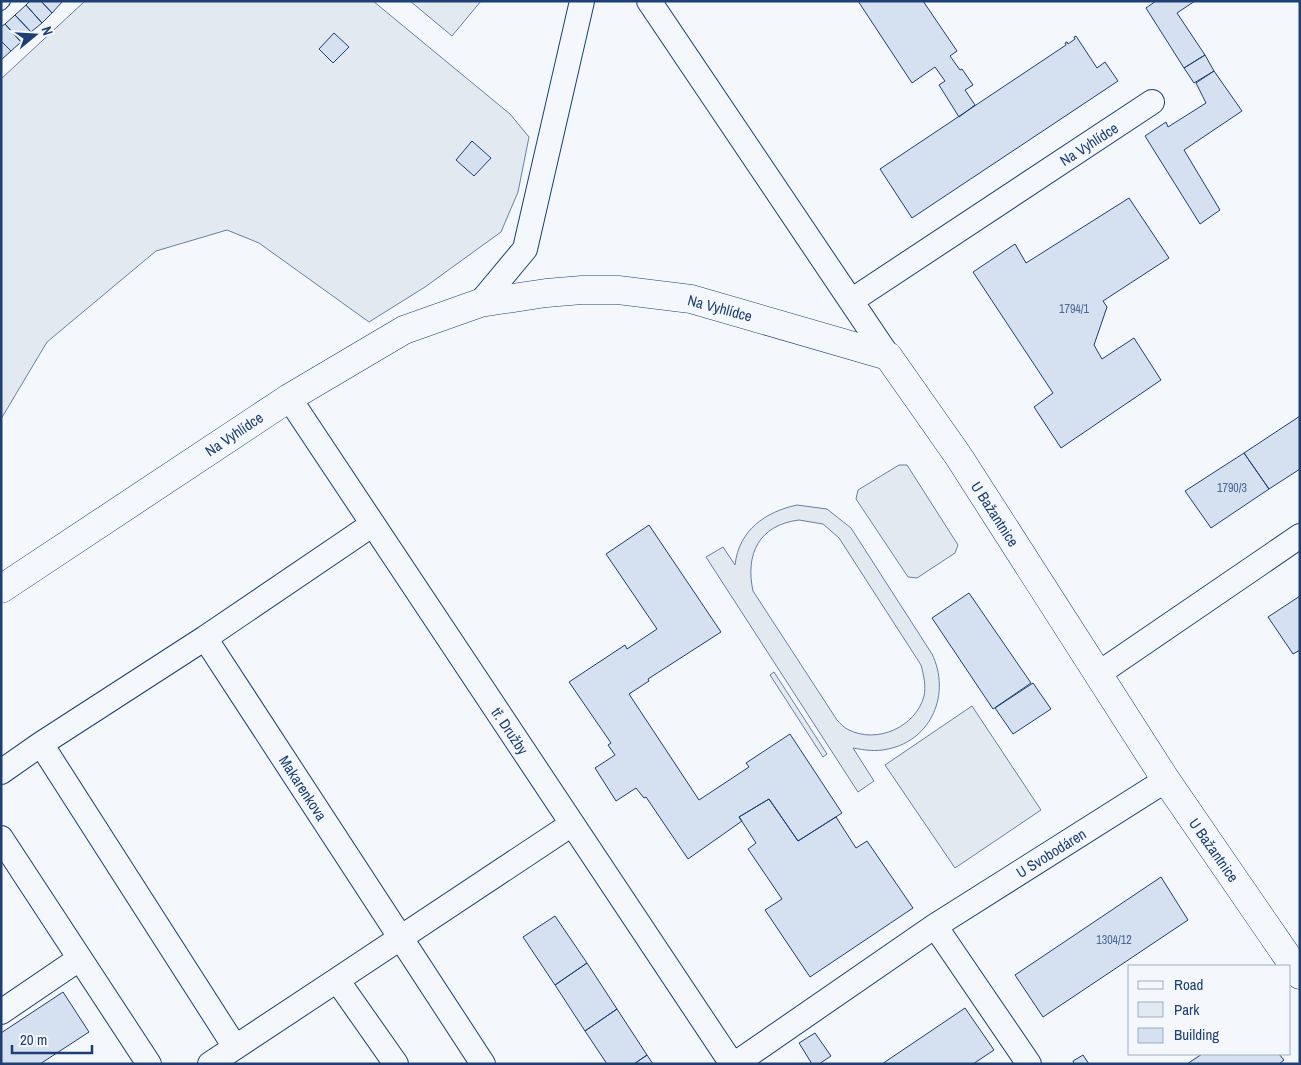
<svg xmlns="http://www.w3.org/2000/svg" width="1301" height="1065" font-family="'Archivo Narrow',sans-serif">
<style>
.green{fill:#e3e9f0;stroke:#687fa3;fill-rule:evenodd}
.building{fill:#d5e0f0;stroke:#1d3f73}
.lines{fill:none;stroke-linecap:round;stroke-linejoin:round}
.lane-casing{stroke:#1d3f73;stroke-width:14}
.street-casing{stroke:#1d3f73;stroke-width:26}
.secondary-casing{stroke:#1d3f73;stroke-width:29}
.lane{stroke:#f4f7fb;stroke-width:12}
.street{stroke:#f4f7fb;stroke-width:24}
.secondary{stroke:#f4f7fb;stroke-width:28}
.labels{text-anchor:middle;dominant-baseline:central;stroke-width:4;stroke-linejoin:round;paint-order:stroke}
.number-label{font-size:12px;fill:#4b6792}
.street-label{font-size:15px;fill:#1d3f73;stroke:#f4f7fb}
</style>
<rect width="100%" height="100%" fill="#f4f7fb"/>
<!-- green -->
<path class="green" d="M85,1H373L510,114L529,137L518,192L501,232L425,287L369,322L259,243L227,230L156,251L47,342L1,419V79Z
M410,1H481L452,36Z
M899,465H907L958,545L955,553L917,578L908,577L856,499L858,490Z
M797,505L827,509L851,528L932,654C951,693 932,740 888,749C875,752 865,750 853,748L874,781L858,792L706,557L723,547L735,565C739,530 765,512 797,505ZM799,520L823,524L839,538L921,665C924,676 926,686 924,696C916,727 877,744 849,730C844,728 840,723 837,720L753,591C745,554 759,525 799,520Z
M774,672L827,754L823,757L770,675Z
M972,706L1041,810L955,868L885,765Z"/>
<!-- building -->
<path class="building" d="M30,1H41L52,13L42,23L26,5Z
M41,1H63L52,13Z
M858,1H923L957,51L950,56L960,70L962,69L973,85L965,90L975,105L959,117L939,85L945,81L935,67L912,83Z
M1156,1H1195L1177,13L1205,55L1184,68L1146,8Z
M26,5L42,23L31,32L15,15Z
M15,15L31,32L21,42L5,24Z
M5,24L21,42L11,51L1,41V27Z
M334,33L349,47L333,63L319,49Z
M1076,36L1097,68L1105,62L1118,81L912,218L880,169L1066,45L1065,43L1067,42L1068,44L1075,39L1074,37Z
M1,41L11,51L1,60Z
M1205,55L1214,71L1194,83L1184,68Z
M1214,71L1242,111L1184,150L1220,210L1200,224L1145,136L1166,122L1168,127L1206,103L1196,83Z
M472,141L491,158L474,176L456,160Z
M1129,198L1169,258L1103,301L1107,307L1094,345L1102,359L1134,338L1161,380L1061,448L1034,407L1053,393L973,272L1015,244L1026,263Z
M1300,416V469L1269,489L1244,453Z
M1244,453L1269,489L1211,528L1185,491Z
M649,525L721,632L648,679L649,681L629,694L699,800L749,767L746,763L790,734L842,813L798,841L769,799L739,817L742,821L688,859L646,797L644,798L636,788L616,801L595,768L615,755L608,745L611,743L569,682L625,645L627,649L657,629L606,554Z
M969,593L1031,683L993,709L932,618Z
M1300,596V650L1293,654L1268,617Z
M1033,683L1051,709L1013,734L995,708Z
M769,799L798,841L836,817L856,848L867,841L913,908L810,977L765,910L782,899L748,849L756,843L739,817Z
M1161,877L1188,920L1043,1017L1015,975Z
M555,916L587,963L555,985L523,937Z
M587,963L617,1009L585,1031L555,985Z
M63,992L89,1032L40,1064H1V1033Z
M965,1008L994,1050L973,1064H882Z
M617,1009L647,1055L634,1064H607L585,1031Z
M815,1033L831,1056L819,1064H812L799,1043Z
M1202,1054H1279L1284,1060L1279,1064H1187Z
M647,1055L653,1064H634Z
M1083,1055L1089,1064H1074L1073,1061Z"/>
<g class="lines">
<defs>
<path id="lane" d="M1,4L4,1"/>
<path id="street" d="M649,1L888,356
M851,301L1152,102
M480,303L525,249L582,1
M289,398L732,1064
M205,638L483,1064
M1098,674L1300,536
M41,744L235,1047
M1,772L41,744L205,638L373,524
M1,838L149,1064
M935,926L1029,1064
M337,980L572,824
M1,1012L79,959
M210,1064L337,980L396,1064
M735,1064L935,926L1166,780"/>
<path id="secondary" d="M1,589L289,398L404,330L480,303L546,293L582,290H618L691,299L888,356L959,457L1166,780L1300,975"/>
</defs>
<!-- lane casing -->
<use href="#lane" class="lane-casing"/>
<!-- street casing -->
<use href="#street" class="street-casing"/>
<!-- secondary casing -->
<use href="#secondary" class="secondary-casing"/>
<!-- lane -->
<use href="#lane" class="lane"/>
<!-- street -->
<use href="#street" class="street"/>
<!-- secondary -->
<use href="#secondary" class="secondary"/>
</g>
<g class="labels">
<!-- number labels -->
<g class="number-label">
<text x="1074" y="309">1794/1</text>
<text x="1232" y="488">1790/3</text>
<text x="1114" y="940">1304/12</text>
</g>
<!-- street labels -->
<g class="street-label">
<text transform="translate(1089 144) rotate(-33)">Na Vyhlídce</text>
<text transform="translate(720 308) rotate(15)">Na Vyhlídce</text>
<text transform="translate(234 434) rotate(-34)">Na Vyhlídce</text>
<text transform="translate(995 514) rotate(57)">U Bažantnice</text>
<text transform="translate(510 731) rotate(56)">tř. Družby</text>
<text transform="translate(303 788) rotate(57)">Makarenkova</text>
<text transform="translate(1214 850) rotate(55)">U Bažantnice</text>
<text transform="translate(1051 853) rotate(-32)">U Svobodáren</text>
</g>
</g>
<!-- border -->
<rect width="1301" height="1065" fill="none" stroke="#1d3f73" stroke-width="5"/>
<!-- legend -->
<rect x="1128" y="965" width="162" height="90" fill="#f4f7fb" stroke="#9eadc5"/>
<rect x="1138" y="981" width="25" height="8" fill="#f4f7fb" stroke="#9eadc5"/>
<text x="1174" y="990" font-size="15" fill="#1d3f73">Road</text>
<rect x="1138" y="1002" width="25" height="15" fill="#e3e9f0" stroke="#9eadc5"/>
<text x="1174" y="1015" font-size="15" fill="#1d3f73">Park</text>
<rect x="1138" y="1028" width="25" height="15" fill="#d5e0f0" stroke="#9eadc5"/>
<text x="1174" y="1040" font-size="15" fill="#1d3f73">Building</text>
<!-- north arrow -->
<g transform="translate(35 35) rotate(72)" stroke="#f4f7fb" stroke-width="4" paint-order="stroke">
<path d="M0-4L9 19L0 12L-9 19Z" fill="#1d3f73"/>
<text y="-8" font-size="14" font-weight="bold" text-anchor="middle" fill="#1d3f73">N</text>
</g>
<!-- scale -->
<path d="M12 1045v8h80v-8" fill="none" stroke="#1d3f73" stroke-width="2.5"/>
<text x="20" y="1045" font-size="15" fill="#1d3f73" stroke="#f4f7fb" stroke-width="4" paint-order="stroke">20 m</text>
</svg>
